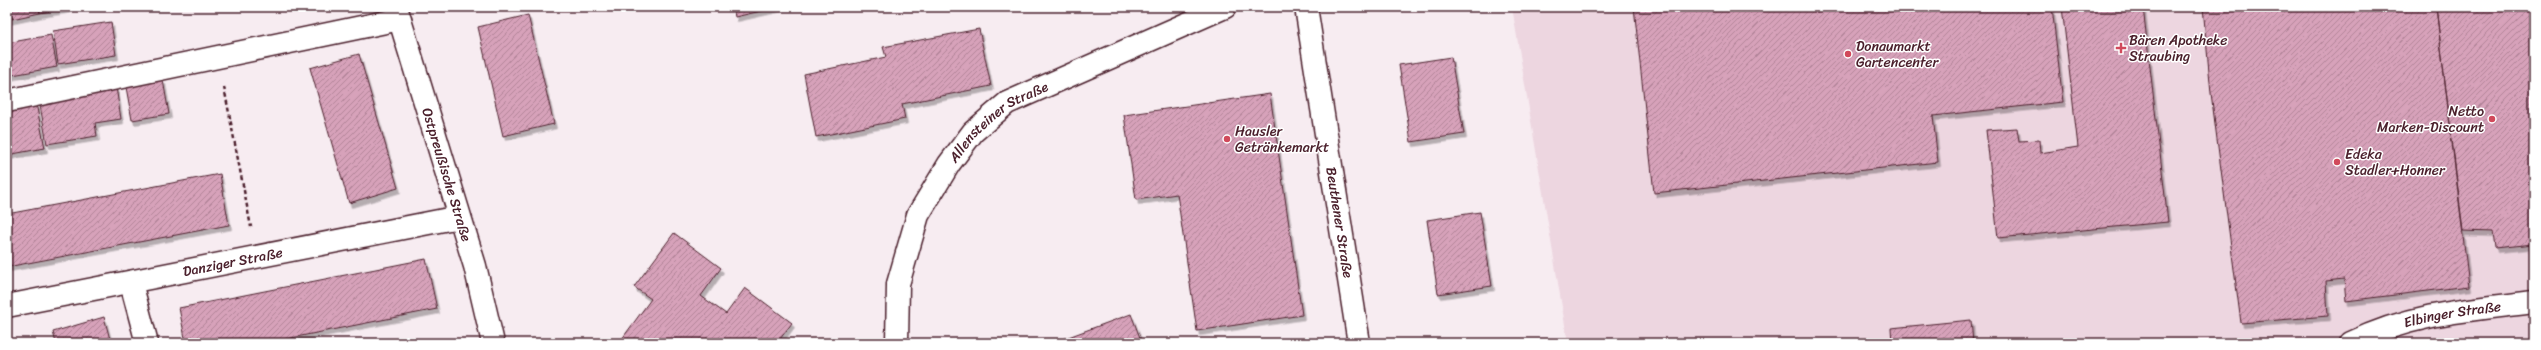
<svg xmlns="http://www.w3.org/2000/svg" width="2541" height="350" font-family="Sriracha,sans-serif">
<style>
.built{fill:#edd6e0}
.building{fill:url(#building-hatch);stroke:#4a1f2b;filter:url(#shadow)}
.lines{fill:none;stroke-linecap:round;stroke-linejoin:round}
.minor-casing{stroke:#4a1f2b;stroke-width:25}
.path{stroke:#4a1f2b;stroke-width:2.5;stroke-dasharray:4 3;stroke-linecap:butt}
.minor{stroke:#fff;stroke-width:22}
.poi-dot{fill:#d1495b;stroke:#fff;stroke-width:1.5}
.labels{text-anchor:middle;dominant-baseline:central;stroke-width:3;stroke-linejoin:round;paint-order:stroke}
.poi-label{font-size:14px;fill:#4a1f2b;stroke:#fff;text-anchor:start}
.street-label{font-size:14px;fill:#4a1f2b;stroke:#fff}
</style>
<defs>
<pattern id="building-hatch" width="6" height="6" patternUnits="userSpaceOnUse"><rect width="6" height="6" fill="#d7a2ba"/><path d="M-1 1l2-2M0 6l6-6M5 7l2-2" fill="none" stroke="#b08397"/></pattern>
<filter id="shadow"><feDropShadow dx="2.5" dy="4.5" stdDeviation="0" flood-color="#0004"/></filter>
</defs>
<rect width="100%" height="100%" fill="#f7ecf1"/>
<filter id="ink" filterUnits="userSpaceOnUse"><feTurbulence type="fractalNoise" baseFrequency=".025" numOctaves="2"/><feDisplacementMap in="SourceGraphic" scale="8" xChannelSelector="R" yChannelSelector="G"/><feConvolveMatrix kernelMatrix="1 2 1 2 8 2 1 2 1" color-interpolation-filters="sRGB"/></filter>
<g filter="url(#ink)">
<!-- built -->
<path class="built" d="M1512,7H2534V343H1568Z"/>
<!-- building -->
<path class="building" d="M7,7H10L12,19L7,20Z
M10,7H39L40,13L12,19Z
M39,7H68V8L40,13Z
M733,7H779L735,17Z
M1634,7H2052L2063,102L1933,116L1938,162L1654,193Z
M2062,7H2143L2168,222L1998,238L1986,130L2017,128L2019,141L2039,140L2040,153L2078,147Z
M2203,7H2436L2469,286L2346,301L2344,279L2326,281L2328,316L2241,323L2211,93Z
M2436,7H2534V244L2495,248L2493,232L2463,231Z
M528,15L554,124L503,136L478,27Z
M111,22L116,55L58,64L53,31Z
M979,29L991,86L902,104L905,119L816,137L804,74L886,57L883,47Z
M51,35L57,67L7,76V43Z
M359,54L398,188L349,203L310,68Z
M1451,57L1464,134L1411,142L1399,65Z
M163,80L169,114L132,120L126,87Z
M116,87L121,119L95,123L97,136L47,144L39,100Z
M1270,94L1302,315L1197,331L1177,194L1136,200L1124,115Z
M36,103L45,148L7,155V109Z
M220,174L229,225L7,267V214Z
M1480,212L1492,286L1438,294L1427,220Z
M674,233L721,268L701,296L726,314L745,288L792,323L777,343H619L651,299L634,287Z
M426,259L437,309L266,343H186L179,308Z
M1131,314L1142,343H1052Z
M104,317L111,343H56L53,332Z
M1971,320L1973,343H1892L1891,328Z"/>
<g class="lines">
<defs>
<g id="minor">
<path id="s1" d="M396,7L475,266L493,343"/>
<path id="s2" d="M1306,7L1359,343"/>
<path d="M7,101L400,19"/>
<path d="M131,283L147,343"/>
<path id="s3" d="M7,306L459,217"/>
<path id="s4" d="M897,343L898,284L918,215L949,164L973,132L1007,103L1225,7"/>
<path id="s5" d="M2351,343C2413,313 2468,310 2534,302"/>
</g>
</defs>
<!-- minor casing -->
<use href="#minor" class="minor-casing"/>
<!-- path -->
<path class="path" d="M224,87L251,227"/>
<!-- minor -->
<use href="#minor" class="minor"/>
</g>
</g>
<!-- markers -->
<g class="poi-dot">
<path d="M2119 42h4v4h4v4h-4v4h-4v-4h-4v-4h4z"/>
<circle cx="1848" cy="54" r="4"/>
<circle cx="2492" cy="119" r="4"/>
<circle cx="1227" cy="139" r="4"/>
<circle cx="2337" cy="162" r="4"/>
</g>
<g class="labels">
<!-- poi labels -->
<g class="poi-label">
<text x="2129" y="40">Bären Apotheke<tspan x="2129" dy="16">Straubing</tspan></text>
<text x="1856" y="46">Donaumarkt<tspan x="1856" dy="16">Gartencenter</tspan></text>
<text x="2484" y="111" text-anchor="end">Netto<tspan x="2484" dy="16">Marken-Discount</tspan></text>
<text x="1235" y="131">Hausler<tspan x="1235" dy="16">Getränkemarkt</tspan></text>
<text x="2345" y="154">Edeka<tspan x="2345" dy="16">Stadler+Honner</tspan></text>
</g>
<!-- street labels -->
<g class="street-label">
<text stroke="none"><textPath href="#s4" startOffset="257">Allensteiner Straße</textPath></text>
<text stroke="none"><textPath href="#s1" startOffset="175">Ostpreußische Straße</textPath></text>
<text stroke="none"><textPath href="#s2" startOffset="218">Beuthener Straße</textPath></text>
<text stroke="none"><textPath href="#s3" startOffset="230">Danziger Straße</textPath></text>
<text stroke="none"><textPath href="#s5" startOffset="106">Elbinger Straße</textPath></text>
</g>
</g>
<!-- margin -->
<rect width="2541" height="350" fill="none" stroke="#fff" stroke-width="24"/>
<rect x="12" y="12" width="2517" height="326" fill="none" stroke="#4a1f2b" stroke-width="1.5" filter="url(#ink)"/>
</svg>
